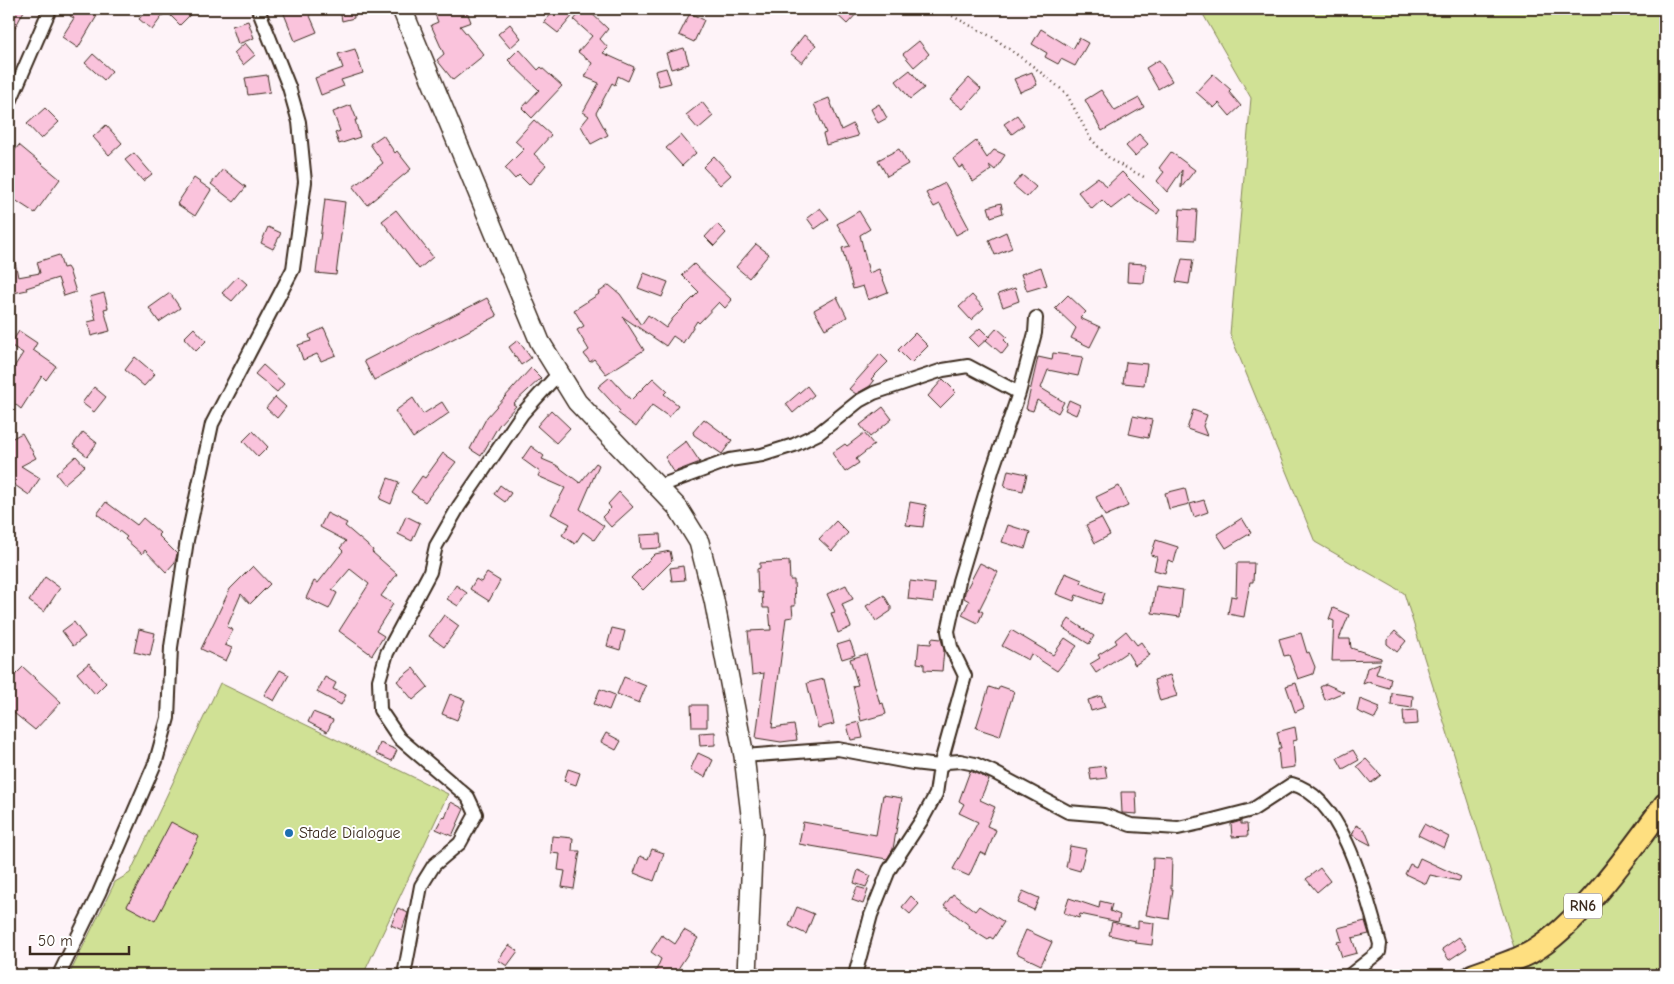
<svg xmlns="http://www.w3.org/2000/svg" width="1674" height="984" font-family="'Comic Neue',sans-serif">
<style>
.green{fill:#d0e195;stroke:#86865a}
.building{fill:#fac3dc;stroke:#3b2a1e}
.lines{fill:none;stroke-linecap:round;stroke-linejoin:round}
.minor-casing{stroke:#3b2a1e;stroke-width:16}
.secondary-casing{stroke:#3b2a1e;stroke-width:22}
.trunk-casing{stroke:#3b2a1e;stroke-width:25}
.path{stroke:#3b2a1e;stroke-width:2.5;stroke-dasharray:1 4;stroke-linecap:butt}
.minor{stroke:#fff;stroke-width:12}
.secondary{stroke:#fff;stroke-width:19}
.trunk{stroke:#fedf80;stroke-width:21}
.poi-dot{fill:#1f6fb2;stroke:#fff;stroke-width:2}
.labels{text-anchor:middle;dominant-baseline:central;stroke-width:4;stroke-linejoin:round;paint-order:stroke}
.shield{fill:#fff;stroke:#766a62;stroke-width:1}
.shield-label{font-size:15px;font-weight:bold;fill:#3b2a1e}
.poi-label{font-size:16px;fill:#3b2a1e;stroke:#fff;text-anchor:start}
</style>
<rect width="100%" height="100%" fill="#fef3f8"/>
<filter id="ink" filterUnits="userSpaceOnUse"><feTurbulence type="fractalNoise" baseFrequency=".02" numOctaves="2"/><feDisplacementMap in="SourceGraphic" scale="10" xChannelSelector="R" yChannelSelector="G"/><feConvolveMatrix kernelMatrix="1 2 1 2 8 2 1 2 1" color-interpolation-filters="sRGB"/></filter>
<g filter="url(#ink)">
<!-- green -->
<path class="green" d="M1200,9H1665V975H1507L1521,970L1404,593L1315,542L1230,334L1251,98Z
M220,683L448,794L363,975H69L115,882L130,873Z"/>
<!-- building -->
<path class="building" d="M9,9H25L9,39Z
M74,9H101L78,48L62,37L74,18L70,16Z
M147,9H155L163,15L152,30L139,19Z
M164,9H196L180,25Z
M282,9H307L317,32L295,41Z
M340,9H353L354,18L342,21Z
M433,9H466L471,22L460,26L484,55L453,80L437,60L444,54L431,25L438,22Z
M556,9H568L574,14L558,33L544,22Z
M583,9H587L608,29L600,39L608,48L603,53L634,67L628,81L618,76L615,85L612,83L596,113L608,135L591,144L581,126L589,116L583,112L599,83L585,77L592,63L578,52L592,36L574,20Z
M831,9H861L847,24Z
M690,13L704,20L694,42L679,35Z
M248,21L254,38L238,44L232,26Z
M510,24L521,38L510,48L498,34Z
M1041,29L1073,49L1079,38L1088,43L1075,66L1061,59L1058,64L1045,57L1047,53L1032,44Z
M804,35L816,45L802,63L790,53Z
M919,41L929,54L914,67L903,54Z
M245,43L255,55L243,65L234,53Z
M684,48L689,64L671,69L666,53Z
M355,49L363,73L341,80L344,86L321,95L315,78L343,68L338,54Z
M519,49L538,70L541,67L562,86L532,118L522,108L539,90L508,60Z
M93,54L112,71L104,80L85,63Z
M1159,60L1172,81L1158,89L1146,68Z
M666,68L671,83L659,86L655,71Z
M910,70L924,88L910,99L896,81Z
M1032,72L1037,85L1020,92L1014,79Z
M1213,74L1231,90L1229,92L1241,106L1230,116L1219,103L1214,108L1196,92Z
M267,75L270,92L248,95L245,78Z
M969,78L981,89L963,109L950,99Z
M1101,90L1115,111L1139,98L1144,107L1102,131L1085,100Z
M829,98L841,130L853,124L858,136L826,145L823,134L826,133L814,104Z
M702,102L713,116L698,129L686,115Z
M879,104L887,118L878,123L871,109Z
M351,105L357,120H355L360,137L339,144L335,133L340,131L333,112Z
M45,108L59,122L41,139L27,124Z
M1017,115L1024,125L1012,134L1004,124Z
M534,120L551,135L534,154L546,165L529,185L519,175L515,179L505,168L524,149L515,141Z
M106,125L122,143L109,155L93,137Z
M1139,134L1148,144L1135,156L1126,146Z
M383,135L395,153L397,151L411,169L367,205L353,187L383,163L370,144Z
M681,135L696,153L682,166L666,148Z
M976,141L987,158L994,150L1005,155L995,170L989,165L991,170L973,182L963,166L959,168L953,159Z
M19,145L60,179L35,213L15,200L9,208V181L14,175L9,171V158Z
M899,149L908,164L887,176L878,160Z
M1171,152L1195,170L1181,188L1182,170L1167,192L1157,181L1164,172L1159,168Z
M134,153L152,174L143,181L125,160Z
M714,156L731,175L720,185L703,167Z
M223,169L246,187L234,202L211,184Z
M1122,172L1160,210L1157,214L1129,195L1111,209L1102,200L1092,209L1078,192L1098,177L1106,187Z
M1022,175L1036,187L1027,197L1013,185Z
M194,178L211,190L195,216L177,204Z
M945,183L969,228L956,235L940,204L934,207L926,193Z
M325,199L345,202L336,275L316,273Z
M1001,203L1003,213L991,217L988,207Z
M820,208L829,219L815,229L807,218Z
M1180,209L1197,210L1195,240L1178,239Z
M396,210L433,257L419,269L382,221Z
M859,211L870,229L860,235L869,273L879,269L888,292L868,300L863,286L853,289L842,248L850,246L837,224Z
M717,224L726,233L714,246L705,237Z
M268,227L281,233L273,249L261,243Z
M1006,232L1012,248L995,255L989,240Z
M756,244L769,254L749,278L736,267Z
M59,255L63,268L67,267L69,270L76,292L64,296L58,278L26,288L27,290L9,294V257H14L18,277L40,273L37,262Z
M1182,259L1193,260L1189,284L1176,282Z
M1128,263L1146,264L1144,283L1127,282Z
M694,264L732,300L725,308L719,302L699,323L697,321L683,343L673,336L666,346L623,317L644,350L606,374L594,359L590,362L584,354L589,350L577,330L584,326L574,310L599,294L598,293L609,285L620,294L641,325L648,315L666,328L673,318L699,292L682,275Z
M1041,267L1047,285L1027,291L1021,274Z
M644,273L668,282L662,297L638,288Z
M238,276L247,284L232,301L222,293Z
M1015,288L1019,301L1003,307L998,294Z
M104,293L108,308L104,309L110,331L91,336L88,322L96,320L90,297Z
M170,293L180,308L159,322L149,308Z
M972,295L984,308L971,320L959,307Z
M1068,295L1086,312L1080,318L1100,327L1090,347L1071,338L1076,328L1055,308Z
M837,297L847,317L825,329L814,310Z
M487,298L497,316L374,380L364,361Z
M194,328L206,341L196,351L184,338Z
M324,328L336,355L321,361L317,354L303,360L298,345L311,341L309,335Z
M980,328L989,337L997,328L1007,337L1004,340L1009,345L1002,354L986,340L988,338L978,347L969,338Z
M19,331L37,343L33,350L56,366L46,380L42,376L21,409L9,399V375L23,353L10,345Z
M915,333L928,346L911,363L898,350Z
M518,340L531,358L521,365L509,347Z
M1053,353L1083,357L1078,376L1048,370L1041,388L1064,402L1058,413L1037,400L1033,411L1026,409L1038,357L1052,360Z
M880,354L888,362L871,379L874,381L870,386L856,394L849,389Z
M135,357L155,374L144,386L125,370Z
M1126,362L1147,364L1144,385L1123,383Z
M263,365L284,384L277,392L255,374Z
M531,368L541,378L513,404L516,406L499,425L481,456L470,449L487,417Z
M610,377L631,400L653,378L667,391L664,394L678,405L669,417L652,405L636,427L618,413L620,411L598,387Z
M943,379L956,392L940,408L928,396Z
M807,386L814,395L793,413L786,404Z
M94,387L106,397L94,412L82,403Z
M275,397L286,407L277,418L266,408Z
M413,398L423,414L442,402L449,413L413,438L395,411Z
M1069,400L1080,405L1076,415L1065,410Z
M883,407L892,419L870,437L860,425Z
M551,410L570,428L556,443L537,426Z
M1193,410L1207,415L1203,426L1207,436L1187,429Z
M1133,416L1152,420L1148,438L1129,434Z
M704,419L732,440L722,454L694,435L693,432Z
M253,431L268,447L258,457L243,441Z
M83,432L97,443L87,456L73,445Z
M22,433L36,458L21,466L40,478L29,495L9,481V440Z
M864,433L874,445L856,459L859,463L845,472L832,453L845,444L847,446Z
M686,441L700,462L674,472L665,457Z
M531,446L544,456L542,459L556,465L580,483L596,463L599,465L580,509L604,526L594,540L583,532L575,544L562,535L570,524L551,514L565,488L538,476L540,472L522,459Z
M443,453L456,462L425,502L411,492L422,476L425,478Z
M76,456L85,466L64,484L56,474Z
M1008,470L1027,474L1023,491L1004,487Z
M388,478L399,482L391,504L380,499Z
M500,485L511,493L505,502L494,494Z
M1119,486L1128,506L1105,516L1096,497Z
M1185,488L1189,504L1169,509L1165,493Z
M619,492L633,507L611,527L602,517L611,508L608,504Z
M1204,500L1208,512L1194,517L1190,504Z
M106,502L137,525L143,518L160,533L158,535L177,554L175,562L166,572L145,550L142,554L125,539L127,537L97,514Z
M910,502L926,505L923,527L906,525Z
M327,513L347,523L345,526L373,550L372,552L397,574L381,596L393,604L376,631L384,636L372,655L339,631L369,584L350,569L332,590L337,593L329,609L306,598L314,581L318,583L343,551L340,548L346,541L320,527Z
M406,516L420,523L412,541L398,534Z
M1101,518L1110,535L1095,543L1086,525Z
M1242,518L1251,533L1226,548L1217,534Z
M836,521L848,533L832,551L819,539Z
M1008,525L1030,532L1025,549L1002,542Z
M660,534L661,548L641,549L640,535Z
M1156,540L1178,547L1174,562L1168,560L1165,573L1154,570L1157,557L1151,555Z
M670,551L672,561L643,590L631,578L655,554Z
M789,561L790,580H794L795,606H792L793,617L786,618L772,728L794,725L797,740L781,742L756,738L764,673L752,675L748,631L771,630L769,608H763L762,592L758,593L757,569L760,568V563Z
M980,563L998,572L979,610L983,612L978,623L962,615L969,601L964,598L965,592Z
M1237,563H1254L1253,582H1250L1244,617L1228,614L1231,596L1236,597Z
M253,566L270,584L250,604L241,594L227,627L233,630L225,645L232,648L226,661L201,649L230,589Z
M683,566L685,580L672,581L670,568Z
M487,573L500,581L489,601L470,589L476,579L481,582Z
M1065,573L1082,580L1081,583L1105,593L1101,604L1076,595L1074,601L1056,594Z
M45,577L60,588L44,612L29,601Z
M910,581L935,584L933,602L908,599Z
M456,585L467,593L458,606L447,599Z
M846,585L853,599L842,604L851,627L838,633L831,613L835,612L827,594Z
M1156,586L1183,590L1180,617L1152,613Z
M884,595L891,607V611L876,621L866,606Z
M1333,608L1349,615L1339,639H1350L1351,648L1381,658V660L1332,661L1334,621L1329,619Z
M444,615L459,626L444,647L429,636Z
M1069,619L1094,636L1089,644L1063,628Z
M74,622L85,637L73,646L62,631Z
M612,628L625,631L620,650L607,646Z
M139,629L155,633L150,656L134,652Z
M1011,630L1053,655L1065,638L1077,646L1057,671L1031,654L1028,660L1002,646Z
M1126,631L1137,645L1141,642L1150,655L1135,665L1127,652L1096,673L1090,664L1100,658L1098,655L1117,643L1115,640Z
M1395,631L1406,641L1397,652L1387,644V640Z
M1301,633L1307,653L1309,652L1315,667L1313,674L1298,679L1289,655L1284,656L1279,639Z
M932,638L941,639L944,650L942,671L924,670V664L917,663L919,643L931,644Z
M850,641L855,655L842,659L837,645Z
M866,654L880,704L883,703L886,714L861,721L853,686L858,685L850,659Z
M89,663L106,683L95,694L77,673Z
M1380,663L1376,674L1391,678L1389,688L1368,682L1363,684L1367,668Z
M23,667L61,702L35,730L9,709V681Z
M413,668L428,687L413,700L397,681Z
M280,670L289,675L274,701L264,695Z
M1170,675L1177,696L1160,701L1154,680Z
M325,677L336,683L333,689L346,695L341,705L317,692Z
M624,677L646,686L639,703L617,694Z
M824,679L834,724L818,728L807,683Z
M1296,683L1304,708L1295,712L1286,686Z
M1326,684L1344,692L1325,700L1320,687Z
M1000,686L1014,691L1000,736L976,728L989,687L998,690Z
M600,689L615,695L609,710L594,704Z
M1392,693L1413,696L1412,708L1391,705Z
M450,694L465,700L457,720L442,714Z
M1101,696L1105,707L1091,711L1088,700Z
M1360,699L1380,707L1375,719L1357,711Z
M691,705H707V727H692Z
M1417,710L1418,724L1404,725L1403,711Z
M313,712L333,720L327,732L308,722Z
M859,722L863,738L851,740L847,725Z
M1295,727L1297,740L1293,741L1295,767L1280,769L1278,749H1281L1277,732Z
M715,732V745L700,746L699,733Z
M606,733L621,741L616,750L601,742Z
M380,743L397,750L392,761L376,754Z
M1353,750L1359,760L1343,769L1337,758Z
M698,753L713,760L705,777L690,770Z
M1366,759L1381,775L1371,783L1357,766Z
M1105,766L1107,778L1091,780L1089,768Z
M568,769L580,773L576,785L564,781Z
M970,771L989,779L980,800L995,807L987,826L996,830L986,855L980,852L969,876L953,869L978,822L959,813L964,804L959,801Z
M1121,792H1136L1137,814L1122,813Z
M883,795L902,798L893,849L887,859L799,844L803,822L876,835Z
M451,802L464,809L452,836L436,829L443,816L445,818Z
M1241,821V824H1247L1248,836L1232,837L1231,824Z
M171,822L199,837L155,921L127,906Z
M1424,824L1449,837L1444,848L1418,835Z
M1356,825L1365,830L1371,845L1352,835Z
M552,836L573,838L572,851H580L574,889L562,887L565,871L558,870L560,854L551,853Z
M1070,846L1086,849L1080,871L1066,867Z
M652,849L664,853L654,881L634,873L640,856L648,859Z
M1153,858L1172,859L1171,889H1173L1169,919L1146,915L1152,886Z
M1420,858L1461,877L1459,881L1430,875L1426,884L1405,874L1410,864L1416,867Z
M1320,868L1330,881L1317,892L1306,879Z
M858,870L871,876L866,887L854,883Z
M857,887L868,890L863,904L852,900Z
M1023,891L1039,898L1034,910L1018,903Z
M953,894L975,911L979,906L1004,922L993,939L990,937L988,940L969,928L970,926L944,906Z
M911,896L919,904L910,914L902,907Z
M1069,898L1099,908L1100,901L1112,904L1110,911L1120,915L1118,922L1080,914L1079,918L1064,913Z
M797,907L814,914L806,934L789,926Z
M398,908L408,913L402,930L391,925Z
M1138,921L1154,923L1152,945L1136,943V941L1109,935L1112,922L1138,928Z
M1365,921L1369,934L1352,938L1357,953L1342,957L1337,942L1342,941L1338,928Z
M684,930L698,938L674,975H654L661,959L651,952L662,935L675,944Z
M1026,930L1052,942L1041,965L1016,953Z
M1459,937L1467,948L1449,960L1442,949Z
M509,945L518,951L507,966L498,960Z"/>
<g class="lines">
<defs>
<path id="minor" d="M9,104L50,9
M657,487L730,460L762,455L794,445L819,433L859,401L874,393L943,370L968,366L1019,393
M744,756L838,749L913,763L940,766L947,762L960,761L975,764L993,772L1068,812L1104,815L1131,825L1178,828L1201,823L1252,810L1292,784C1344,797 1367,898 1380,944L1379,952L1350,975
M59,975L99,893L156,761L168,718L171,647L187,540L212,424L293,269L305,182L299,122L289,87L258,9
M404,975L421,886L434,865L460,843L476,814L468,797L399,738L380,710L379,680L387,653L430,572L436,546L459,506L522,414L559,373
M855,975L871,915L889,870L923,818L936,794L940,766L965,676L951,647L948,631L959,581L993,468L1019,393L1035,333L1036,318"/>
<path id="secondary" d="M402,9L540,342L577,402L678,508L699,542L714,600L744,756L753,831L747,975"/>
<path id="trunk" d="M1473,975C1492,968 1512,962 1530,953C1577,927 1633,848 1665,804"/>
</defs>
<!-- minor casing -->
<use href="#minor" class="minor-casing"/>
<!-- secondary casing -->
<use href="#secondary" class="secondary-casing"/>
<!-- trunk casing -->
<use href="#trunk" class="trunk-casing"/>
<!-- path -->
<path class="path" d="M939,9L994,38L1034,67L1066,93L1090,138L1111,160L1144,177"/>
<!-- minor -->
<use href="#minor" class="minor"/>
<!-- secondary -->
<use href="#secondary" class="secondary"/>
<!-- trunk -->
<use href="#trunk" class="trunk"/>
</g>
</g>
<!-- markers -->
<circle class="poi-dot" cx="289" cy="833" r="5"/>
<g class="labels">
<!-- shield labels -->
<rect class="shield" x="1564" y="893.5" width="38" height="25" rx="4"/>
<g class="shield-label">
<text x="1583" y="906">RN6</text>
</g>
<!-- poi labels -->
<g class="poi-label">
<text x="299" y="833">Stade Dialogue</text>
</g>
</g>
<!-- margin -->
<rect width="1674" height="984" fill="none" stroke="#fff" stroke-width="30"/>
<rect x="15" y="15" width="1644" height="954" fill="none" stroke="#3b2a1e" stroke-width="2" filter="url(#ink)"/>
<!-- scale -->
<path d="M30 946v8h99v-8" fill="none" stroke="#3b2a1e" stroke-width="2.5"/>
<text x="38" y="946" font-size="15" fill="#3b2a1e" stroke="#ffffff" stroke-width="4" paint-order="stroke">50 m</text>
</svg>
